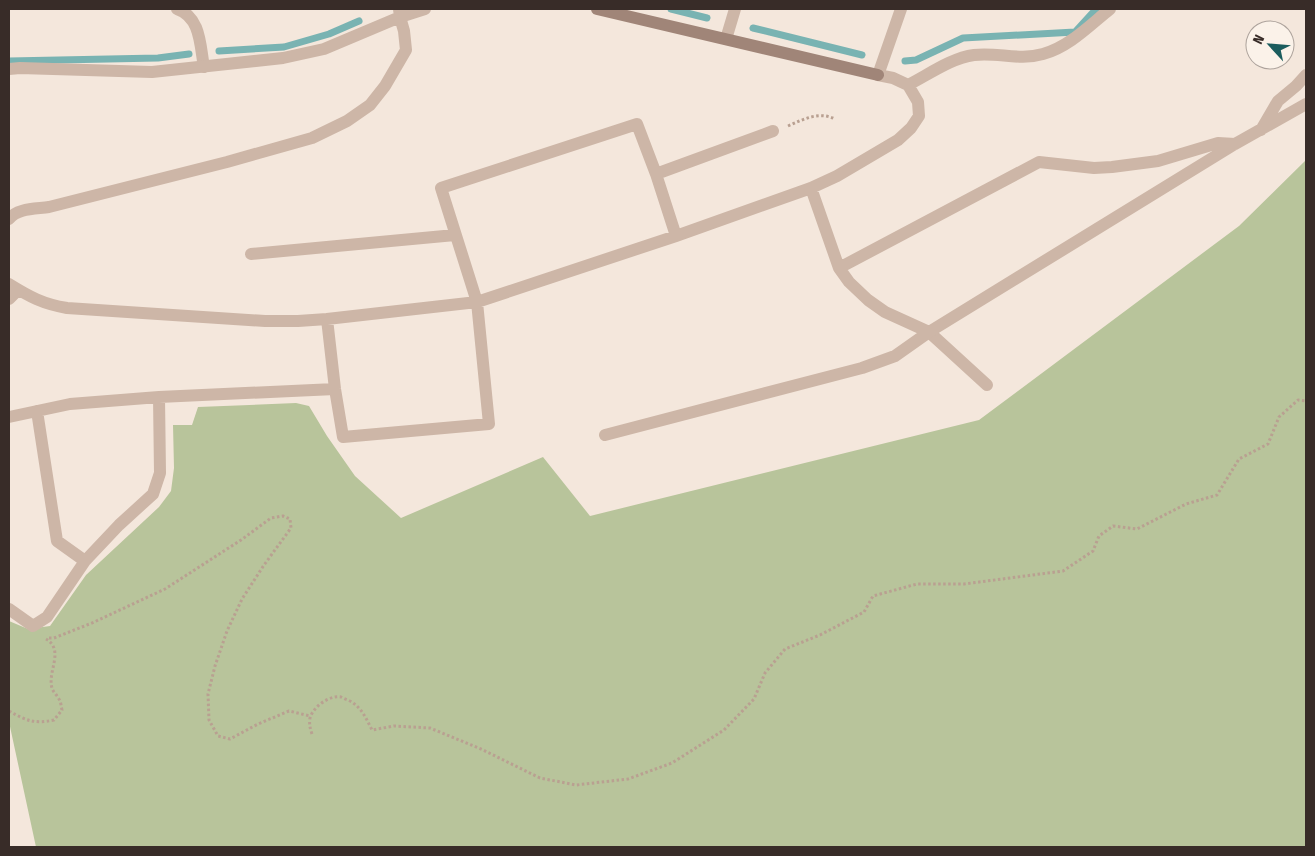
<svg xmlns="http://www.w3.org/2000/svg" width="1315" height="856" font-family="'Fira Sans Condensed',sans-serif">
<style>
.green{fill:#b8c49b}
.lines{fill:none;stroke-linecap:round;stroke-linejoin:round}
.stream{stroke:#79b3b2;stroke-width:7}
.path{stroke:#b9a091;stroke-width:3;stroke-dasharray:2.5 2.5;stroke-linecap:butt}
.lane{stroke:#cdb6a7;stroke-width:12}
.street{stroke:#cdb6a7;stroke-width:12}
.secondary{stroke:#a08578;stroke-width:12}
</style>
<rect width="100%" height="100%" fill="#f4e7dc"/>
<!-- green -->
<path class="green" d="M1306,160V847H36L9,722V621L28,629L50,626L86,575L159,507L171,491L174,468L173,425H192L198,407L296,403L309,406L327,436L355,476L401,518L543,457L590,516L979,420L1239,226Z"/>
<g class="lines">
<!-- stream -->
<path class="stream" d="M671,9L707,18
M753,28L862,55
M219,51L284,47L329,34L359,21
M9,61L158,58L189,54
M905,61L916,60L963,38L1075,32L1096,9"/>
<!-- path -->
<path class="path" d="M788,126C804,119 819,111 835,119
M49,638H54L92,623L165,589L241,540L271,518L283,516L290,519L291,528L264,565L242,599L227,631L215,666L208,694L209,720L218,736L230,739L258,724L289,711L310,716
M9,711C27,721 34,724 54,720L62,710C61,706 61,702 59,699C57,695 53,692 52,688C47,672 65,650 46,639
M312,734C310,728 309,724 310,718C313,707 329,695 341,697C341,697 347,700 348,700C361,706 366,718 372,730L394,726L430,728L481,749L540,778L576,785L628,779L672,763L724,730L754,699L765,673L785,649L820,635L864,612L873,596L917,584H964L1063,571L1093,551L1099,536L1113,526L1137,529L1186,504L1217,495L1239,459L1268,444L1279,417L1298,400L1306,401"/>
<!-- lane -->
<path class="lane" d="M177,9C201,17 200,46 204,67
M929,332L987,385"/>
<!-- street -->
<path class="street" d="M726,39L735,9
M9,69L20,68L152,72L283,58L324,49L400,17L425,9
M908,85C928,75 951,58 974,55C998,52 1019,61 1043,54C1069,47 1090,25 1110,9
M1261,130L1278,101L1296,86L1306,75
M656,174L773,131
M811,188L839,268L849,282L868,300L885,312L929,332
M9,219C17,208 36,209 49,207L227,162L312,138L347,121L370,105L385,86L406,50L404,31L400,17L399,9
M251,254L455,235
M839,268L1039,162L1094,168L1112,167L1158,161L1218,143L1235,144
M9,284C30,297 43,304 67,308L265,321H298L327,319L477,302L676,236L811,188L837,176L898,140L911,128L919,116L918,102L908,85L893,78L878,75L901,9
M9,299L18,290
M327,319L335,389L343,437L489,424L477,302L441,188L637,124L656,174L676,236
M37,411L57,541L85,561
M9,417L70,404L159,397L335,389
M605,435L862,368L895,356L929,332L1235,144L1306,104
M9,609L33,626L47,617L85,561L119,525L153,494L160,473L159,397"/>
<!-- secondary -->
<path class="secondary" d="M597,9L878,75"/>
</g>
<!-- border -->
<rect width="1315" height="856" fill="none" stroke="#382c28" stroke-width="20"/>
<!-- north arrow -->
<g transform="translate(1270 45) rotate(296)"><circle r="24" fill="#fbf2e9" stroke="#ada39c"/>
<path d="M0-4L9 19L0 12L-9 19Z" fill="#1b5c5d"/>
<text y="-8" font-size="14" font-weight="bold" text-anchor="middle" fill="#382c28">N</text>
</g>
</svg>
